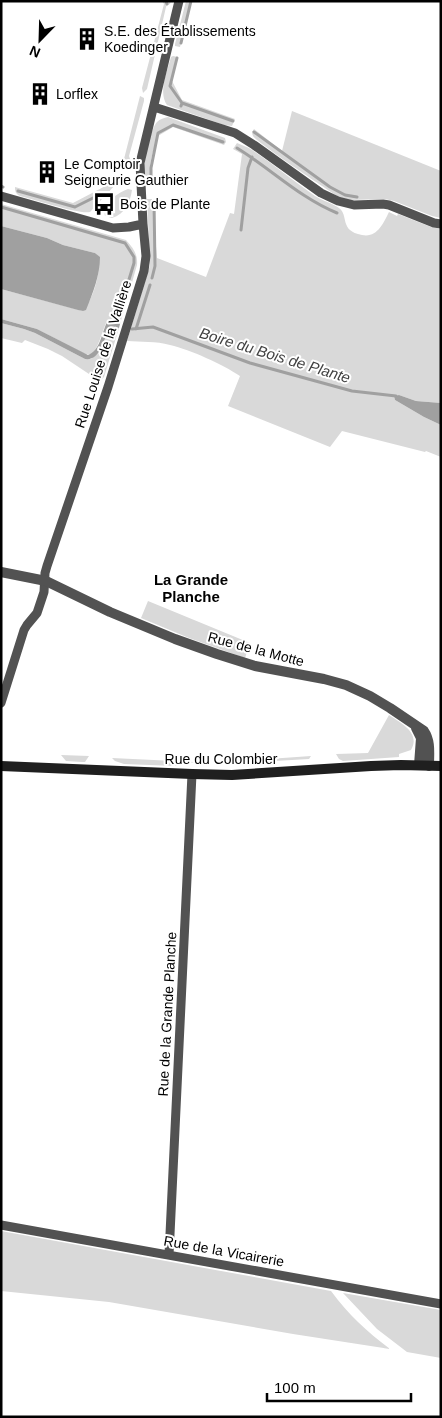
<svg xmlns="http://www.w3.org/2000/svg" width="442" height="1418" font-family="Helvetica,sans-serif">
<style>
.green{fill:#d9d9d9}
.water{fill:#a0a0a0}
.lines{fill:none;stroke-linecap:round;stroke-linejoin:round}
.stream{stroke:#a0a0a0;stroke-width:3}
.minor{stroke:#525252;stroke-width:9}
.tertiary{stroke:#525252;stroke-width:10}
.secondary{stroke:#1f1f1f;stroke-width:10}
.labels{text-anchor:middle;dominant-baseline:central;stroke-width:4;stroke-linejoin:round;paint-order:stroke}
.poi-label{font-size:14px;fill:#000;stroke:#fff;text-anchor:start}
.street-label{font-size:14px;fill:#000;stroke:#fff}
.water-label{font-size:15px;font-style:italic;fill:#414141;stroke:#fff}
.neighbourhood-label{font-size:15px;font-weight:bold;fill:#000;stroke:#fff}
</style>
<rect width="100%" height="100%" fill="#fff"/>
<!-- green -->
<path class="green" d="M162,1H171L170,4L167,5L166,7L147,89L143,93L142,88L164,4Z
M186,1H192L180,47L175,46V44Z
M173,56L178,57L172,81L182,100L235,119L232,126L224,125L167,105C158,92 167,72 171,57Z
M140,96L144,98V101L129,156L131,162L129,163H126L124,159Z
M292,111L441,171V218L432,216L394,201L385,199L350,200L339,197C329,191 256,142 253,136C251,132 253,131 254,129L282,151Z
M168,117L225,138L226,142L224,145L173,127L158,136C154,149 148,163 151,177H147C146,176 145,175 145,174C142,165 151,128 157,122C160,119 164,118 168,117Z
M237,143L249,148C272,163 293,181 315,196C323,201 332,203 339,208C349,215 339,231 362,235C377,238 383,224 389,212L397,216L398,214L431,227L441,229V403L416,401L399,395L394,396L395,400L424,417L441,425V457L426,451L425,452L342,431L330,447L228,406L240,376C222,364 191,350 170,345C156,341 141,342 127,341L150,265L147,199H152L157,258L206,277L230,213L234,214L242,154L233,149Z
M115,181L117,183L90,212C81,215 33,199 20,196C16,194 15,192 15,187L73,203Z
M128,189L132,190C130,203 125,214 112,218L105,216C101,203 118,193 128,189Z
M1,204L126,240C133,248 138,254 137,265L120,324L112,320L106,323C103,330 97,352 91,354C88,355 86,354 83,353L37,329L1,319V289L83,311C94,297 100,275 99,257L95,253L63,245L47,238L1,226Z
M1,323L24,329L35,333L85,359H91L99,353L109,327L112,326L119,328L104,377L101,380L95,378L62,356L48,349L25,340L22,343L1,338Z
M148,601L250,643L245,658L189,638L141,618Z
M389,715C401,723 421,733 411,750L399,754V757L343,761L339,759L336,754L368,753Z
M61,755L89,756L85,762H82L66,761Z
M311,756L309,759L241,763L240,761Z
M112,758L195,762L175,766L124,764L115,761Z
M1,1231L331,1291C349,1315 366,1331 390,1349L293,1334L109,1302L1,1291Z
M343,1293L441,1310V1358L407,1352L377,1329Z"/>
<!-- water -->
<path class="water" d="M1,226L47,238L63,245L95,253L100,257C100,275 93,293 86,310L83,311L78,310L1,289Z
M1,319L37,329L88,355C100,351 102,332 107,322L112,320L120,324L119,328L112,326L109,327C104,339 101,361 85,359L35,333L24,329L1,323Z
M399,395L416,401L441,403V425L424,417L395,400L394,396Z"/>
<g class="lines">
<!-- stream -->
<path class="stream" d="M166,1L167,4
M181,43L191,1
M177,58L170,86L182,103
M181,106L182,103L233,121
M254,132L330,187L345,195L357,197
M237,148C271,169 300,198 337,213
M151,176V168L158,133L173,125L223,142
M1,186L3,187
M18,191L75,207
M1,207L125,243L134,257V263L124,296
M75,207L97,196
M241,230L248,168L252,157
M152,278L155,266L154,201
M115,324L121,305
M132,329L153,327L250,363L352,391L396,396
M136,329L150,285"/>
<!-- minor -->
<path class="minor" d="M154,107L235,133L254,145L321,193L338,201L354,205L383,204L389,205L434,223L441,224
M1,196L113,228L129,227L143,224
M1,703L24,630L27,625L37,613L44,592L45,573L47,566L108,387L144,271L146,256L143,224L140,163L179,1
M1,1225L441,1304
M169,1255L192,774"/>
<!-- tertiary -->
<path class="tertiary" d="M1,572L46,581L110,612L175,639L217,654L255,666L324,679L346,685L370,696L390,708L424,731C431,741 429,754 429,766
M416,728L421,738L419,765"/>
<!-- secondary -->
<path class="secondary" d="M1,766L192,774L232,775L371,766L401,765L441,766"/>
</g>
<!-- icons -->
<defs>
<symbol id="building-bare" viewBox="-9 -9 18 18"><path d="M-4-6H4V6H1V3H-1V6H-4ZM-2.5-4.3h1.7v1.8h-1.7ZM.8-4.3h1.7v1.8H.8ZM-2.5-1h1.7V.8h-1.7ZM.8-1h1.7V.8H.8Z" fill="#000" stroke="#fff" stroke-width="2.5" paint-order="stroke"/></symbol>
<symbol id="bus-bare" viewBox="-9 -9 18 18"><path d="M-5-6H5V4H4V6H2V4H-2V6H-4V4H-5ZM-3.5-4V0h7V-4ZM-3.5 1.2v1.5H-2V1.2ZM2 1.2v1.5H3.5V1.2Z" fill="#000" stroke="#fff" stroke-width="2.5" paint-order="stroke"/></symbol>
</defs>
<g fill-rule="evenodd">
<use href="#building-bare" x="71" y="23" width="32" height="32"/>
<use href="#building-bare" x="24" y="78" width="32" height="32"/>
<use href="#building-bare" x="31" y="156" width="32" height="32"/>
<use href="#bus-bare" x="88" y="188" width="32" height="32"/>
</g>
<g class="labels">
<!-- poi labels -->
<g class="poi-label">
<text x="104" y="31">S.E. des Établissements<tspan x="104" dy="16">Koedinger</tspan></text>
<text x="56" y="94">Lorflex</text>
<text x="64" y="164">Le Comptoir<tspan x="64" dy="16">Seigneurie Gauthier</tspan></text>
<text x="120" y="204">Bois de Plante</text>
</g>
<!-- street labels -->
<g class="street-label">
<text transform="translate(103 354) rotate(-72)">Rue Louise de la Vallière</text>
<text transform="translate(256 649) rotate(15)">Rue de la Motte</text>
<text x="221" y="759">Rue du Colombier</text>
<text transform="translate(167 1014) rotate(-87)">Rue de la Grande Planche</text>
<text transform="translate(224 1251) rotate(10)">Rue de la Vicairerie</text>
</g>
<!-- water labels -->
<g class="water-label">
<text transform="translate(275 355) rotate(17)">Boire du Bois de Plante</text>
</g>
<!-- neighbourhood labels -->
<g class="neighbourhood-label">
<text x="191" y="579">La Grande<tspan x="191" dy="17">Planche</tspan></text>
</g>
</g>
<!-- border -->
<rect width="442" height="1418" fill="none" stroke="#000000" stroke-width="5"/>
<!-- north arrow -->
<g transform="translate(40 40) rotate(203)" stroke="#ffffff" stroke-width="4" paint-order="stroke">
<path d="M0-4L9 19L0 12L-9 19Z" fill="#000000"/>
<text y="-8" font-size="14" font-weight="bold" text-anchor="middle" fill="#000000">N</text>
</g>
<!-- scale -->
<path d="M267 1393v8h144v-8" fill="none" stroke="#000000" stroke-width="2.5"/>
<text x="274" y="1393" font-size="15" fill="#000000" stroke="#ffffff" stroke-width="4" paint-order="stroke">100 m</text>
</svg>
